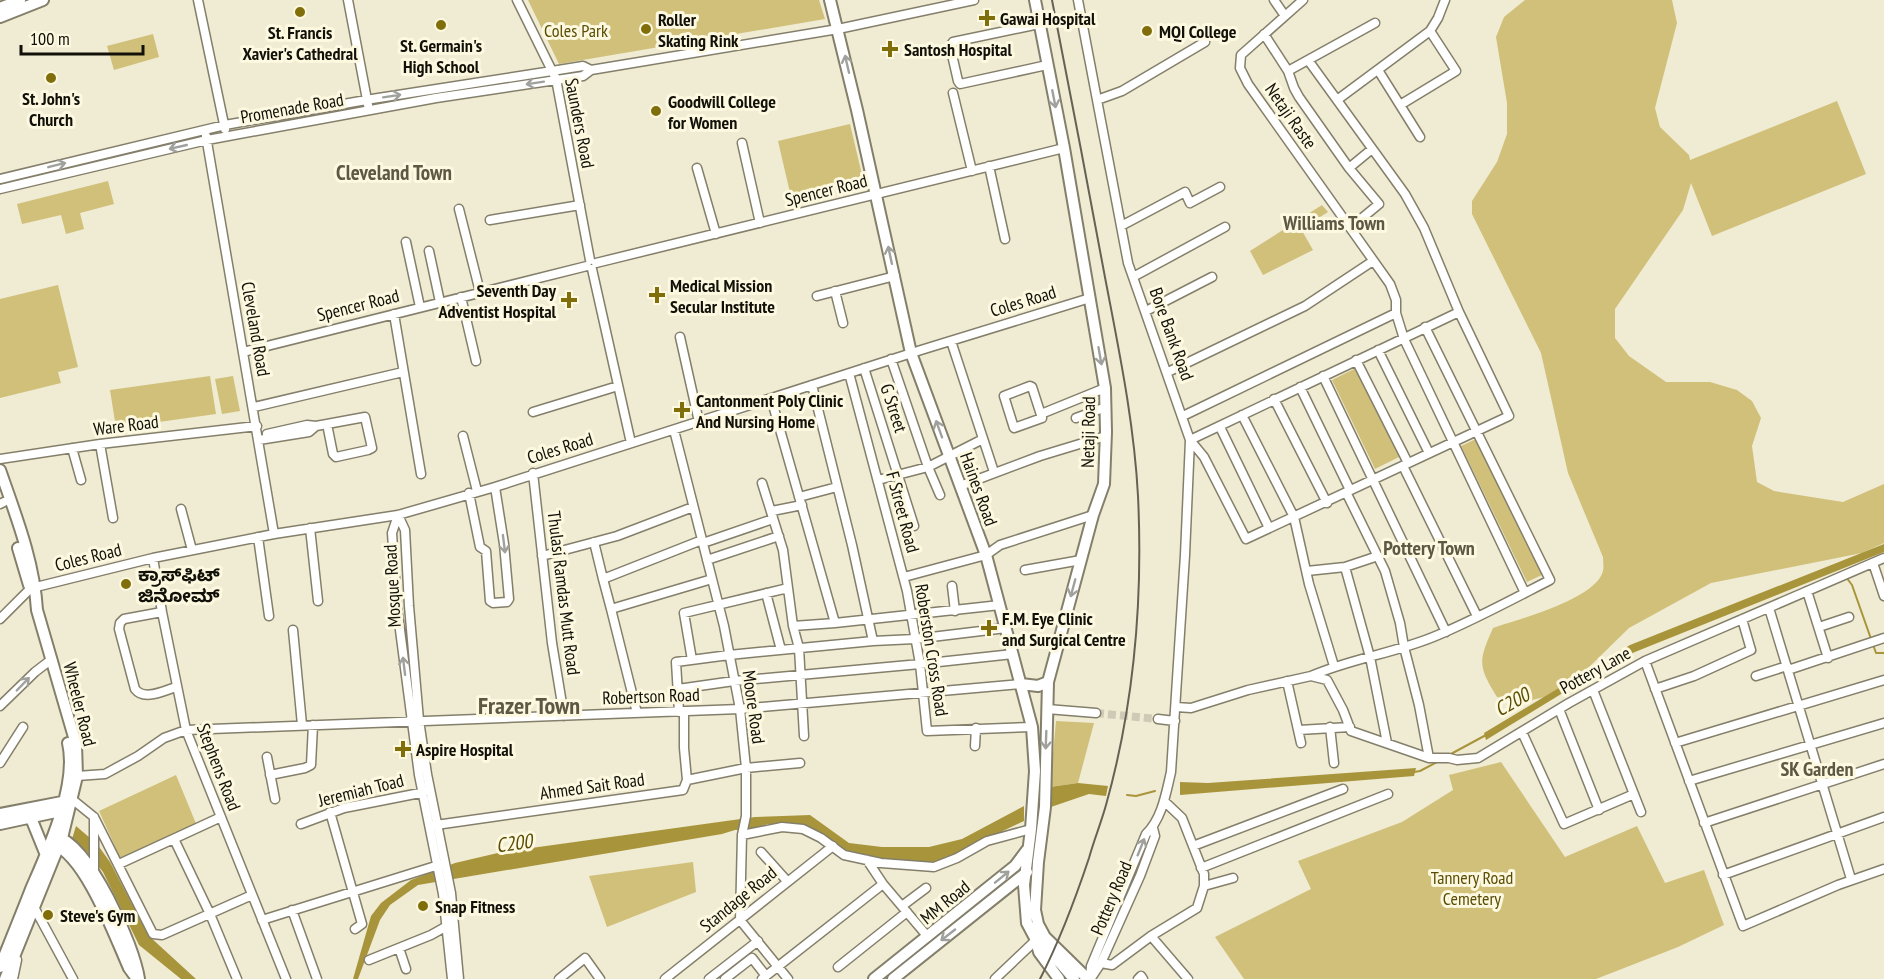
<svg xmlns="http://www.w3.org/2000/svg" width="1884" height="979" font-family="'PT Sans Narrow','Noto Sans Kannada',sans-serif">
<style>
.green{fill:#d0c07a}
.water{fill:#a8953b}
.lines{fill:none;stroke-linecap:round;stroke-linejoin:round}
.stream{stroke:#a8953b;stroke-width:2}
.minor-tunnel{stroke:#cfcab5;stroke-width:8;stroke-dasharray:8 4;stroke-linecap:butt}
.minor-casing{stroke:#847f6a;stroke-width:11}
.major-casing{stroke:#847f6a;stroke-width:14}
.minor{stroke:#fff;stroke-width:8}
.major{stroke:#fff;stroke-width:10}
.rail{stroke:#656254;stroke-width:2}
.oneway{stroke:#a0a09d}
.poi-dot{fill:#806e0b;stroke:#fdf8e0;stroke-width:2}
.labels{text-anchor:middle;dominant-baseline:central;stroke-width:6;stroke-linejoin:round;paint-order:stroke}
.poi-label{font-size:18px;font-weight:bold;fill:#121109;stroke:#fdf8e0;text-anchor:start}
.park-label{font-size:18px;fill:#5a4c04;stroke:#fdf8e0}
.street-label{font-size:18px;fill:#121109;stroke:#fdf8e0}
.neighbourhood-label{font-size:20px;font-weight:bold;fill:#5d5844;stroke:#fdf8e0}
.water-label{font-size:20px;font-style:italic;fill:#594c03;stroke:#fdf8e0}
.quarter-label{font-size:21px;font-weight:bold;fill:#5d5844;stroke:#fdf8e0}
.district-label{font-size:24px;font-weight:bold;fill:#5d5844;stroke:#fdf8e0}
</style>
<rect width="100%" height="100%" fill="#f0ebd3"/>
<!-- green -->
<path class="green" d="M528,0H819L825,19L559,64Z
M1525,0H1672L1677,23L1655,108L1660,127L1689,155L1690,160L1837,101L1866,174L1712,236L1691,183L1683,210L1615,309V338L1629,356L1666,382H1710L1737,390L1752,401L1761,418L1752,446L1757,482L1774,491L1843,502L1884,484V543L1862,553L1711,583L1629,628L1583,673L1545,697L1519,703L1497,697C1478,666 1478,662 1493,628C1519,619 1596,599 1603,571C1604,567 1603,561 1603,557L1568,473L1541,353L1472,214V201L1497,162L1507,134V103L1496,37L1504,17Z
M153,34L159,57L114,70L107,46Z
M850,124L863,179L791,197L778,141Z
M108,181L114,204L80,213L84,229L66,234L61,215L22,224L17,204Z
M1322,205L1328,212L1301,229L1313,250L1263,275L1250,251Z
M58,285L78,367L58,372L61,383L0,398V299Z
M1358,367L1401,456L1375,469L1332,380Z
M210,376L216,414L116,428L110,390Z
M233,376L240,411L222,414L215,379Z
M1478,438L1544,574L1527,582L1461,446Z
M1056,721L1094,723L1078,783L1050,787Z
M1501,762L1565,857L1637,826L1665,883L1704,870L1724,925L1678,947L1596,979H1244L1215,937L1311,889L1298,861L1402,822L1453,790L1449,775Z
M176,775L197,826L121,860L99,811Z
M693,862L696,892L607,927L589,876Z"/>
<!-- water -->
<path class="water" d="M1884,544V552L1620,658L1486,740L1484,733L1630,645Z
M1416,768L1414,776L1180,795V782L1208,783Z
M1078,783L1108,786L1106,796L1089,794L1048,808L1050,787Z
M1024,806V821L940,861L923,863L877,858L856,854L841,848L796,825L768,824L753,829L735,830L722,834L418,885L390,905L380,920L358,979H353L371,916L381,903L411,880L455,863L502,852L755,817L810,815L849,843L882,847H929L962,839Z
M76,826L97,844L110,862L149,936L196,979H181L139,945L103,872L87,852L72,839Z"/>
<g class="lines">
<!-- stream -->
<path class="stream" d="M1846,577L1852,585L1876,653H1884
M1449,755L1486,735
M1414,772L1420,771L1439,761
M1127,795L1136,796L1155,791"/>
<!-- minor-tunnel -->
<path class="minor-tunnel" d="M1096,713L1158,719"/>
<defs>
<path id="minor" d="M198,0L225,129
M348,0L368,105
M517,0L556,79L590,260
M1078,0L1128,263L1190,440L1185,555L1171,772C1166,793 1162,819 1146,834L1091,966L1090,979
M1274,0L1285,16
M1303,0L1241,55L1240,68L1248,84L1390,284L1396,300V313L1404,339L1525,593
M1445,0L1438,18L1430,31L1337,100L1405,194L1424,228L1459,312L1509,416L1246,539L1204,457L1190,440L1459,312
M1039,24L953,42L950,46L958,81L960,84L1047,65
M1264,34L1288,71L1294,88L1299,97L1349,168L1379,204L1350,228
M1308,60L1337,100
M1378,70L1420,137
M1288,71L1375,23
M953,93L972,171
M1097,100L1122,91L1205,42
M1400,105L1456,71L1430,31
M206,136L274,534
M742,143L760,223
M989,166L1005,239
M697,168L716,234
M1349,168L1372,149
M0,179L225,125L372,99L552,71L583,66L591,70
M0,189L207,140L436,98L583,76L591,70L838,29L974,0
M459,209L480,292
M490,220L580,205
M1121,226L1185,192L1190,203L1220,187
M406,242L420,307
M429,251L440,302
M596,263L1064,148
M592,269L631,443
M1133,277L1225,227
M835,291L843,323
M817,296L895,276
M461,297L476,361
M1146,311L1212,277
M394,314L421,474
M680,337L699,422
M951,341L994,472
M1378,350L1429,453
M243,352L587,266
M891,359L928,467L940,495
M1356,360L1408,463
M864,368L914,526
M1168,372L1305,306L1373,261
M849,373L907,591L920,664L927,731L1032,727
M1323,376L1446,632
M812,385L852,545L873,641L915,639L1006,628
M1030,386L1032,387L1042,418L1014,428L1004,396Z
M1300,387L1350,490
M771,398L835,623L793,626L799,648L804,736
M1274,399L1327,503
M254,407L403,372
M533,412L618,386
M1041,414L1105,388
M1242,415L1294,517L1309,584L1334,666
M1183,416L1396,313
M1076,418L1106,407
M1220,427L1269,528
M674,430L724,626L740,709L746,768V816L742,835L740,920L788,979
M267,434L307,425L316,426
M463,436L477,491
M259,440L309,432L316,426L327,424L333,454L336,457L368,450L372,448L365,417L327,424
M100,444L113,518
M72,448L81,480
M0,459L100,444L257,426
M1403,466L1477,616
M533,473L552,643L564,716
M878,480L928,467L983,439
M762,483L783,550L788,588
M960,486L1040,456L1106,436
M1346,492L1385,571L1400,623L1404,647L1419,705L1429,758
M469,493L480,547L486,551L490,601L493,603L507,602L509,599L504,544L495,487
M799,497L837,487
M0,504L4,502
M181,509L192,550
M772,511L802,505
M398,515L392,533L397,607L419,775L443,894L452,979
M398,515L405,530L409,606L419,720L427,774L451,893L459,979
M310,528L318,601
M258,537L269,616
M594,542L603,579
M703,543L773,519
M542,556L617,536L693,507
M153,558L162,612L186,730L286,979
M707,560L779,536
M1873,563L1884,596
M1345,567L1370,657L1387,743
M1025,570L1081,560
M1307,571L1345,567L1378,556
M904,577L986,555L1000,545L1093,515
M952,586L955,611
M1807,591L1828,658
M766,593L781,650
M1769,608L1851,879
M611,609L603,579L702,540
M162,612L124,619L120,623L119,629L135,689C144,701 163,691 176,687
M0,619L30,589L36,587L153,558L274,534L398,515L495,487L921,350L1090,298
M835,623L1000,605
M1819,627L1849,617
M293,630L302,725
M692,660L684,613L788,588L793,626
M1645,661L1743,926L1838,885L1884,869
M1788,670L1884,638
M1311,676C1352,658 1397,653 1438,635C1476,619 1513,599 1550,580L1425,327
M1756,676L1787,666
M1287,681L1301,743
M678,689L734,681L920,664L1013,654
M1655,689L1694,676L1751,650L1742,619
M1593,690L1641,812
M0,706L35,672L52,659
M1176,707L1191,708L1248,690L1311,676L1327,680L1343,710L1351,731L1429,758H1449L1457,760L1478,758L1569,703L1645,661L1884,558
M1047,709L1096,713
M1559,709L1599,810
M684,711V748L687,780
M679,712L676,662L729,655L873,641
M637,713L611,609L712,579
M1158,719L1175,721
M1330,727L1334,763
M1299,730L1350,727
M1522,732L1564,824L1634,794
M1675,743L1884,680
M975,746L976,728
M267,757L275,799
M0,763L23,727
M270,775L305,768L311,765L313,725
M77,776L105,774L138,756L164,738L186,730L740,709L1021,684
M1689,781L1884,723
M73,800L94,817L153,934L162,935L252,895
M330,812L362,924L355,929
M94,817V874
M1704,823L1884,764
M301,824L344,808L425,792
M436,825L683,790L687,780L746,768L800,763
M742,835L782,827L803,829L821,838L844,855L881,863L934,867L957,858L987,841L1031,829
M174,839L210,914L237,979
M1193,846L1343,789
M761,852L787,881
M867,860L883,884
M119,864L221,817
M1201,868L1388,794
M1723,875L1884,817
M1204,886L1233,878
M902,906L926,888
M34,907L73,979
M292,910L317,979
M262,920L442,864
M1151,936L1188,979
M399,948L406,969
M369,960L431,935L447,926
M1101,963L1112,965L1151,936L1197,908L1204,886V874L1182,818L1164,801
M838,967L907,912
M1091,978L1101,963L1140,876L1155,836L1153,828
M13,979L17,960
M559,979L585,958L600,979
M665,979L833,846
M709,979L758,941
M725,979L752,958L766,976
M762,979L883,884L928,937
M995,979L1036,940
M1138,979L1141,976L1143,979"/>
<path id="major" d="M830,0L857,110L911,353L986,555L1032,727L1035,771L1031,829L1024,885L1027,923L1036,940L1061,964L1074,979
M1035,0L1064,148L1105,388L1106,432L1104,484L1093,515L1048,682L1045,807L1038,862L1035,910L1038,924L1045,937L1088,979
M0,8L20,0
M0,17L43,0
M0,470C16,516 34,561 37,610L76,744L77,776L62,838L5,979
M18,548L29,585
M1021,684L1038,686L1048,682
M0,814L67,801
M31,818L46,855
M0,824L65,810
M56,836C91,847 134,945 139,979
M53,844C86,856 115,937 129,968L137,979
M1036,941L1039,952L1059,979
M0,967C10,941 21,915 31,889C48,850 78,785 68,743
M874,979L1015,866L1027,850
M893,979L1027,872"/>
</defs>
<!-- minor casing -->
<use href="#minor" class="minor-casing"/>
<!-- major casing -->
<use href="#major" class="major-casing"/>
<!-- minor -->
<use href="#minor" class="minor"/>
<!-- major -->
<use href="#major" class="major"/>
<!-- rail -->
<path class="rail" d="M1040,979C1060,940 1075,900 1089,858C1094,840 1101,823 1106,805C1134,705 1143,600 1138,496C1134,420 1118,346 1104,272C1087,181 1070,91 1052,0"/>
</g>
<!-- one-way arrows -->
<defs><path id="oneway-shaft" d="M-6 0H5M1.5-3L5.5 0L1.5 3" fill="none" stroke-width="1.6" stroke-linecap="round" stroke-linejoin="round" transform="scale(1.5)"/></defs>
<g class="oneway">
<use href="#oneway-shaft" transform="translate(847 64) rotate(-103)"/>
<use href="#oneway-shaft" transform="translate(535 83) rotate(171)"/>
<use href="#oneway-shaft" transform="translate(392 96) rotate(-9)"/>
<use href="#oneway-shaft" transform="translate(1054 99) rotate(79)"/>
<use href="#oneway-shaft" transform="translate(178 147) rotate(167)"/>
<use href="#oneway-shaft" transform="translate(57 165) rotate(-14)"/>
<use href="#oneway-shaft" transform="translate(890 255) rotate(-102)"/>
<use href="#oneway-shaft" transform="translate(1100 356) rotate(80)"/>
<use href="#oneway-shaft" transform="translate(939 429) rotate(-110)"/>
<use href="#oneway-shaft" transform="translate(504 544) rotate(83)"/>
<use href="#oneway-shaft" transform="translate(1073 588) rotate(105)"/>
<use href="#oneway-shaft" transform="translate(404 666) rotate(-97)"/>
<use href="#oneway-shaft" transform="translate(23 684) rotate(-46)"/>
<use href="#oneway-shaft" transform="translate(1046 740) rotate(92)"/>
<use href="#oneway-shaft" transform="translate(1141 847) rotate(-68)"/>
<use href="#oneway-shaft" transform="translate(1002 877) rotate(-39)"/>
<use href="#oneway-shaft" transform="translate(948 935) rotate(142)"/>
</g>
<!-- markers -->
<g class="poi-dot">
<circle cx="300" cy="12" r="6"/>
<path d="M984 9h6v6h6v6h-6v6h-6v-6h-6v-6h6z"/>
<circle cx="441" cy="25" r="6"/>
<circle cx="646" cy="29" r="6"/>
<circle cx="1147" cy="31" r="6"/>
<path d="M887 40h6v6h6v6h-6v6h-6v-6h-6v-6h6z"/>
<circle cx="51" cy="78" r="6"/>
<circle cx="656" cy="111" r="6"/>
<path d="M654 286h6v6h6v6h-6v6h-6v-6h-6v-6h6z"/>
<path d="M566 291h6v6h6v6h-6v6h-6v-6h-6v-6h6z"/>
<path d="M679 401h6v6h6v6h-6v6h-6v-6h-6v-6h6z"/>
<circle cx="126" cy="584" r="6"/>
<path d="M986 619h6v6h6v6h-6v6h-6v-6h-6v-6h6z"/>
<path d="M400 740h6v6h6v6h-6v6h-6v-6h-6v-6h6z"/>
<circle cx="423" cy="906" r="6"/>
<circle cx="48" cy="915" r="6"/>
</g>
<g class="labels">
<!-- poi labels -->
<g class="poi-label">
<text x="1000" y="18">Gawai Hospital</text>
<text x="658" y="19">Roller<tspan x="658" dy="21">Skating Rink</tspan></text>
<text x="1159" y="31">MQI College</text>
<text x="300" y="32" text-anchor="middle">St. Francis<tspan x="300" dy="21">Xavier's Cathedral</tspan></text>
<text x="441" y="45" text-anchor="middle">St. Germain's<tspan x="441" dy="21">High School</tspan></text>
<text x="904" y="49">Santosh Hospital</text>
<text x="51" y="98" text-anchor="middle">St. John's<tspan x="51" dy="21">Church</tspan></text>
<text x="668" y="101">Goodwill College<tspan x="668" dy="21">for Women</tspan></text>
<text x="670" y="285">Medical Mission<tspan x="670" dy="21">Secular Institute</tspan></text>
<text x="556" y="290" text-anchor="end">Seventh Day<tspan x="556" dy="21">Adventist Hospital</tspan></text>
<text x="696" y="400">Cantonment Poly Clinic<tspan x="696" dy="21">And Nursing Home</tspan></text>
<text x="138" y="574">ಕ್ರಾಸ್‌ಫಿಟ್<tspan x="138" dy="21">ಜಿನೋಮ್</tspan></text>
<text x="1002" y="618">F.M. Eye Clinic<tspan x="1002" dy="21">and Surgical Centre</tspan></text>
<text x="416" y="749">Aspire Hospital</text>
<text x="435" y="906">Snap Fitness</text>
<text x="60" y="915">Steve's Gym</text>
</g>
<!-- park labels -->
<g class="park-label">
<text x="576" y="30">Coles Park</text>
<text x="1472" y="877">Tannery Road<tspan x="1472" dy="21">Cemetery</tspan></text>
</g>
<!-- street labels -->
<g class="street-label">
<text transform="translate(292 108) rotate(-10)">Promenade Road</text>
<text transform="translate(1291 116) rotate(55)">Netaji Raste</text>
<text transform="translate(580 123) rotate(79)">Saunders Road</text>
<text transform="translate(826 190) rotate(-14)">Spencer Road</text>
<text transform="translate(1023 301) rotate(-17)">Coles Road</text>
<text transform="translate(358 305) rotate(-14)">Spencer Road</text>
<text transform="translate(256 329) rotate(80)">Cleveland Road</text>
<text transform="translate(1172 334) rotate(70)">Bore Bank Road</text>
<text transform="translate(894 408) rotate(72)">G Street</text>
<text transform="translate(126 425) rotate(-7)">Ware Road</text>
<text transform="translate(1088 432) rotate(-89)">Netaji Road</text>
<text transform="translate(560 448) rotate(-17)">Coles Road</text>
<text transform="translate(979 489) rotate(70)">Haines Road</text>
<text transform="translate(903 512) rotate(75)">F Street Road</text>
<text transform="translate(88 557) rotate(-14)">Coles Road</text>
<text transform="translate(392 586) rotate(-93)">Mosque Road</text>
<text transform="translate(564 593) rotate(83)">Thulasi Ramdas Mutt Road</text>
<text transform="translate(932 650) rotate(81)">Roberston Cross Road</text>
<text transform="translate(1595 670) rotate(-29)">Pottery Lane</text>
<text transform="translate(651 696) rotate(-2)">Robertson Road</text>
<text transform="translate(80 704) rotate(76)">Wheeler Road</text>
<text transform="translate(754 707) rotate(82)">Moore Road</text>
<text transform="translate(219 767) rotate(69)">Stephens Road</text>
<text transform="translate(592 786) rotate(-8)">Ahmed Sait Road</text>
<text transform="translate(361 790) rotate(-14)">Jeremiah Toad</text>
<text transform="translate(1111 898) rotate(-67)">Pottery Road</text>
<text transform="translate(738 899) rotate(-39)">Standage Road</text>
<text transform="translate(945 902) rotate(-39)">MM Road</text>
</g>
<!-- neighbourhood labels -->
<g class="neighbourhood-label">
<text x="1334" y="223">Williams Town</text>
<text x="1429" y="548">Pottery Town</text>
<text x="1817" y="769">SK Garden</text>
</g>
<!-- water labels -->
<g class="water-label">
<text transform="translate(1512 702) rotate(-30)">C200</text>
<text transform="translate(514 843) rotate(-8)">C200</text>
</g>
<!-- quarter labels -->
<g class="quarter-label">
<text x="394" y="172">Cleveland Town</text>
</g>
<!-- district labels -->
<g class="district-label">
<text x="529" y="705">Frazer Town</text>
</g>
</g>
<!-- scale -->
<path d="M21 45v9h122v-9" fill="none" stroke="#121109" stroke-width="3"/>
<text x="30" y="45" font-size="18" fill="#121109" stroke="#fdf8e0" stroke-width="4.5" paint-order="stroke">100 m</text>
</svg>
